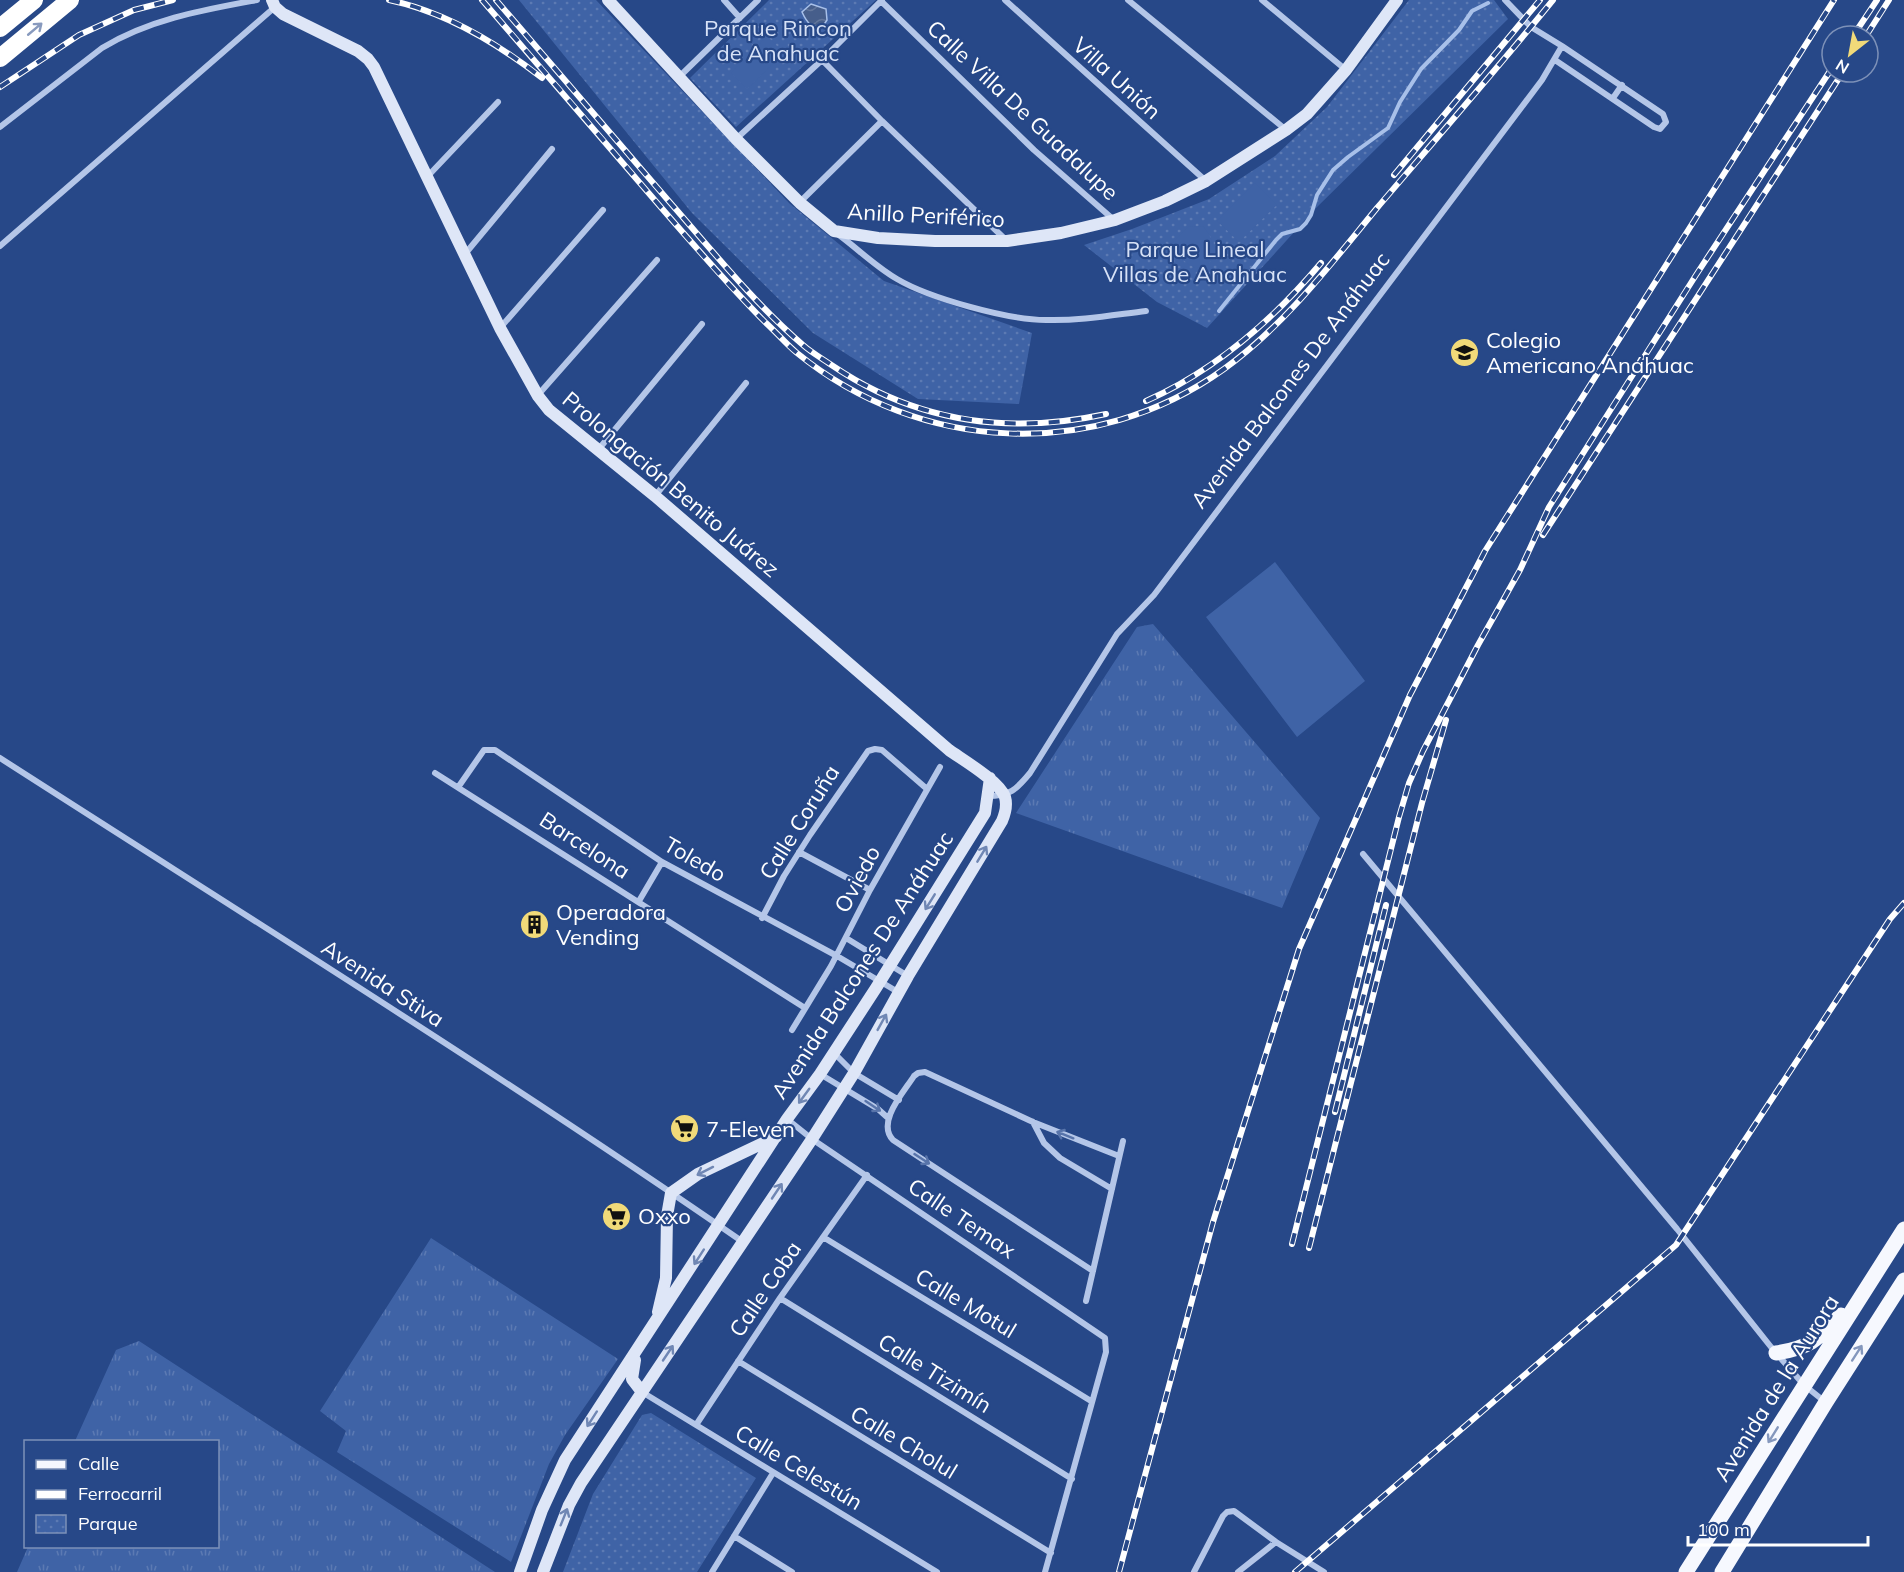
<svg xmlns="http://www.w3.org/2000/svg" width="1904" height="1572" font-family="Mulish,sans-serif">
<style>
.grass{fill:url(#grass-tufts)}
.park{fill:url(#park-dots)}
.pitch{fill:#3f63a6}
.water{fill:url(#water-waves);stroke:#a8c0e9;stroke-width:1.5}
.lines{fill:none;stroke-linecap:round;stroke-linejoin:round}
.stream{stroke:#a8c0e9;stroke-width:4}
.street{stroke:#b4c6e8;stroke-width:6}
.secondary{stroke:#dee6f7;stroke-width:12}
.primary{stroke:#f6f8fe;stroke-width:15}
.highway{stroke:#fff;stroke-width:18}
.rail-casing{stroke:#fff;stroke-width:6}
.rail{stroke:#274888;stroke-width:4;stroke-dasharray:11;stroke-linecap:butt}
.oneway{stroke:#889abe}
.oneway2{stroke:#7087b4}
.oneway3{stroke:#5874aa}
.oneway4{stroke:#8497bd}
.labels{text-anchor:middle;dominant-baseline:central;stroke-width:4.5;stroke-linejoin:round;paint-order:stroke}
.park-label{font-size:22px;fill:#d7e2f7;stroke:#274888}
.street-label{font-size:22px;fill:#fff;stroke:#274888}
.poi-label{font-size:22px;fill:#fff;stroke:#274888;text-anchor:start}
</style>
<defs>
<pattern id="grass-tufts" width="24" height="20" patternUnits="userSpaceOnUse" patternTransform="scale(1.5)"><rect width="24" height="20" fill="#3f63a6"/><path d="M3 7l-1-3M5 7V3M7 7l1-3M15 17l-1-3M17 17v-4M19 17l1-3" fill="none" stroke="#5c7ab3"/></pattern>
<pattern id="park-dots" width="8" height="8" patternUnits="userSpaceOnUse" patternTransform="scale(1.5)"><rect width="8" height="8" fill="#3f63a6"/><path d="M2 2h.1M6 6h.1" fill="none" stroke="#5c7ab3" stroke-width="1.8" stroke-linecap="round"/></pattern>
<pattern id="water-waves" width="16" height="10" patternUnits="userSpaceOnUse" patternTransform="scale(1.5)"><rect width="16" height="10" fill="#465e8b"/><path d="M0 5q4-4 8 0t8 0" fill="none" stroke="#62769c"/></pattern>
</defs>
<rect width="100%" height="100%" fill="#274888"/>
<!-- grass -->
<path class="grass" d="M1153,624L1320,818L1282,908L1016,813L1137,627Z
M431,1238L618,1359L565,1435L549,1464L511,1562L337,1452L346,1431L320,1411Z
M139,1341L495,1572H17L28,1547L218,1546V1442L75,1441L116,1350Z"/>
<!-- park -->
<path class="park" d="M519,0H596L789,203L884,281L1032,333L1019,404L918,399L813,333L692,213Z
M769,0H876L736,127L690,78Z
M1409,0H1494L1508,19L1316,208L1207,328L1157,302L1084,245L1132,229L1209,199L1275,156L1327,107Z
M651,1413L756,1478L697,1572H563L593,1494L642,1415Z"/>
<!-- pitch -->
<path class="pitch" d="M767,36L784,53L747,89L731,73Z
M1255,183L1277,205L1239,242L1217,221Z
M1203,226C1212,237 1214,244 1213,259L1206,266L1195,268L1175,255L1176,239L1188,227Z
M1275,562L1365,681L1297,737L1206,617Z"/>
<!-- water -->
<path class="water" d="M811,4L826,9L827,20L823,26C812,29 807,23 802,12Z"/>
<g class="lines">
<!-- stream -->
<path class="stream" d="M1219,311L1276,240L1282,234L1300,229L1306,223L1311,215L1317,195L1333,170L1348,157L1388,128L1400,102L1421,69L1459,30L1472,11L1488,3"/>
<!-- street -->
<path class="street" d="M724,0L740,18
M1005,0L1206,181
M1128,0L1285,129
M1262,0L1346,70
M881,1L1034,150L1114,220
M822,60L882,121L1007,241
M1555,60L1654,127L1660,129L1666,122L1663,114L1562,46
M679,77L758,0
M1613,98L1622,85
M0,127L102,48C150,19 203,10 257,0
M736,139L822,60L882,0
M427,177L498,102
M800,202L882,121
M839,235C858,249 876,267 897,279C929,298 1008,320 1046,320C1080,321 1113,315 1146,311
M0,246L275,7
M465,254L552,149
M500,328L603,210
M538,395L657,260
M598,450L702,324
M655,496L746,383
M0,758C249,918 500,1074 743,1242
M435,773L805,1008
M459,786L484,750H495L662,862L837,956L898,992
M987,796C1010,796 1016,790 1030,773L1117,634L1154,595L1542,80L1562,46L1531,27L1505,0
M799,852L870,890
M1363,854L1677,1229L1771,1347L1804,1385L1824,1401
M639,901L662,862
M762,918L784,876L810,835L868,751L875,749L882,750L927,789
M846,938L908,976
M792,1030L831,966L870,890L940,767
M834,1053L854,1073L899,1100
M820,1074L878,1109L888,1118
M787,1119L812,1139L1105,1338L1106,1352L1045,1572
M1033,1122L1044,1143L1060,1158L1112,1189
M823,1237L1091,1401
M1093,1271L893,1140C876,1122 904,1092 914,1076L918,1073L925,1072L1033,1122L1119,1156
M780,1298L1072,1479
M1086,1301L1123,1141
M738,1361L1051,1553
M642,1392L937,1572
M696,1425L780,1298L867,1175
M734,1536L792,1572
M712,1572L773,1473
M1194,1572L1223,1516L1227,1512L1234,1511L1276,1542L1324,1572
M1238,1572L1276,1542"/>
<!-- secondary -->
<path class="secondary" d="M272,0L275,7L283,14L358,51L368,59L374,67L500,328L538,396L549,410L655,496L949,750C963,760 999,781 1005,797C1007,804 1005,814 1002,821L908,976L854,1073L812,1139L581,1483L569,1505L543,1572
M608,0L736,139L800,203L834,231L878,238L935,241H1007L1061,233L1115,220L1165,201L1206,181L1286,130L1307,114L1346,70L1397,0
M658,1312L666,1278L667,1216L671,1193L698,1174L776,1137
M635,1360L632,1379L642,1392
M520,1572L542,1510L565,1460L787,1119L820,1074L876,988L985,813L990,778"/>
<!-- primary -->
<path class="primary" d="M1776,1353C1810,1348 1817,1340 1841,1315
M1686,1572L1904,1229
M1722,1572L1826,1402L1904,1280"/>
<!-- highway -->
<path class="highway" d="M0,28L34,0
M0,58L70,0"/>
<defs>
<path id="rail" d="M389,0C446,12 497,43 542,78
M482,0C543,70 604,141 665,212C698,250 731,288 766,323C777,333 786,344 797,353C920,453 1094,462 1224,369C1285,325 1330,265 1377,208C1436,139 1496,70 1553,0
M496,0C553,66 610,133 667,199C711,249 753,302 803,345C812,353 823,359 833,366C916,422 1009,435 1106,414
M1853,36L1877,0
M1866,36L1889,0
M0,87L79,35L134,10L173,0
M1394,175L1540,0
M1146,401C1214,371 1273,320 1321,263
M1543,535L1843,72
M1335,1112L1386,905
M1292,1244L1399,817L1409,783L1423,751L1478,645L1520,570L1549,507L1696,275L1832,68
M1309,1248L1422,803L1446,720
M1119,1572L1213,1222L1299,949L1410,695L1485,551L1834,0
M1295,1572L1676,1245L1890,919L1904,903"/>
</defs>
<!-- rail casing -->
<use href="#rail" class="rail-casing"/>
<!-- rail -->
<use href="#rail" class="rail"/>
</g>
<!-- one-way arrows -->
<defs><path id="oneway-shaft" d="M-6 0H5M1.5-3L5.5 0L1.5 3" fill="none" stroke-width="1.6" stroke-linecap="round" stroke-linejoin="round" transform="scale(1.5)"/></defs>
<use class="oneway" href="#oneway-shaft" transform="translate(35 29) rotate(-40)"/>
<g class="oneway2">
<use href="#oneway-shaft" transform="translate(982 854) rotate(-59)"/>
<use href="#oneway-shaft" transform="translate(930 902) rotate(122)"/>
<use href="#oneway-shaft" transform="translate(882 1022) rotate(-61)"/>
<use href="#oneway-shaft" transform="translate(804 1096) rotate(126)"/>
<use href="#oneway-shaft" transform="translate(705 1171) rotate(153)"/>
<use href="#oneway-shaft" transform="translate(777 1191) rotate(-56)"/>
<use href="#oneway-shaft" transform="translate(699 1257) rotate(123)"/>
<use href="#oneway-shaft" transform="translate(668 1353) rotate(-56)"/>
<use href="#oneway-shaft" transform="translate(592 1419) rotate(123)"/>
<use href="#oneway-shaft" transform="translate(564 1517) rotate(-68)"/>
</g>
<g class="oneway3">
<use href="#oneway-shaft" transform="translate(873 1106) rotate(34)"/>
<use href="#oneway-shaft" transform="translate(1065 1135) rotate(-158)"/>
<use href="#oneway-shaft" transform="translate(922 1159) rotate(33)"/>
</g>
<g class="oneway4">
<use href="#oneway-shaft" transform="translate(1857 1353) rotate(-57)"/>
<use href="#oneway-shaft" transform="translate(1773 1435) rotate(122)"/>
</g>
<!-- icons -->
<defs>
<symbol id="school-disc" viewBox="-11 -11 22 22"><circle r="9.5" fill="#f1da79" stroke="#274888"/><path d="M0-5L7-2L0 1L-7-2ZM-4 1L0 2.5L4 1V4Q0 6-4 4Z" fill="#111"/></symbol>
<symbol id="building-disc" viewBox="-11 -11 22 22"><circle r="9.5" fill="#f1da79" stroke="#274888"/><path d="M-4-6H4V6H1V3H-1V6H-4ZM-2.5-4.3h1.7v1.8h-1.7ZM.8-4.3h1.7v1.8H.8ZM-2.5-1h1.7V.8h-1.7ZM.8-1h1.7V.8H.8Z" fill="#111"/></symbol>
<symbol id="supermarket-disc" viewBox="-11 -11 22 22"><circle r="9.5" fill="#f1da79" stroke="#274888"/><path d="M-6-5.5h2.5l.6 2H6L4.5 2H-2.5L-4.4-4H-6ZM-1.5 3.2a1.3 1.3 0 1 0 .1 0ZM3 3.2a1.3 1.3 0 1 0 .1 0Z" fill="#111"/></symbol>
</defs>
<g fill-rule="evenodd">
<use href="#school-disc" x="1448" y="336" width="33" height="33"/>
<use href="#building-disc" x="518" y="908" width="33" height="33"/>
<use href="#supermarket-disc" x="668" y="1112" width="33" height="33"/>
<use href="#supermarket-disc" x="600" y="1200" width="33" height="33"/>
</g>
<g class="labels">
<!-- park labels -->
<g class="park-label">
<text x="778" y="28">Parque Rincon<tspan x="778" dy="25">de Anahuac</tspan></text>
<text x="1195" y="249">Parque Lineal<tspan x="1195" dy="25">Villas de Anahuac</tspan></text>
</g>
<!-- street labels -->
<g class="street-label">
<text transform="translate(1117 78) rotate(42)">Villa Unión</text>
<text transform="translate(1023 110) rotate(43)">Calle Villa De Guadalupe</text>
<text transform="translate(926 215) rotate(3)">Anillo Periférico</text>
<text transform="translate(1290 380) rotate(-53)">Avenida Balcones De Anáhuac</text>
<text transform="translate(671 484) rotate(40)">Prolongación Benito Juárez</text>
<text transform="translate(799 822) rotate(-58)">Calle Coruña</text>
<text transform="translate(585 845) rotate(33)">Barcelona</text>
<text transform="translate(695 859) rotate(30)">Toledo</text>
<text transform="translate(857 879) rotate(-62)">Oviedo</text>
<text transform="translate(862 965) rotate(-57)">Avenida Balcones De Anáhuac</text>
<text transform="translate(383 983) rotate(33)">Avenida Stiva</text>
<text transform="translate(962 1218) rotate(34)">Calle Temax</text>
<text transform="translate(765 1289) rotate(-56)">Calle Coba</text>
<text transform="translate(966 1303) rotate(31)">Calle Motul</text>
<text transform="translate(935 1373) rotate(32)">Calle Tizimín</text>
<text transform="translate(1776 1388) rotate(-58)">Avenida de la Aurora</text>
<text transform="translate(904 1442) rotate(31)">Calle Cholul</text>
<text transform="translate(799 1467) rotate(31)">Calle Celestún</text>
</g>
<!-- poi labels -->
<g class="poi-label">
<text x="1486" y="340">Colegio<tspan x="1486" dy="25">Americano Anáhuac</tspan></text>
<text x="556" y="912">Operadora<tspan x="556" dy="25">Vending</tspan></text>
<text x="706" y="1129">7-Eleven</text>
<text x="638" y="1216">Oxxo</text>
</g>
</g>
<!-- legend -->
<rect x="24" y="1440" width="195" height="108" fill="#274888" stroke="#7d91b8" stroke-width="1.5"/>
<rect x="36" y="1460" width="30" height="9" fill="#f6f8fe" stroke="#7d91b8" stroke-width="1.5"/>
<text x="78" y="1470" font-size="18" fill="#ffffff">Calle</text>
<rect x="36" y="1490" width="30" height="9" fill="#ffffff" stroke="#7d91b8" stroke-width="1.5"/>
<text x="78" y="1500" font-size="18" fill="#ffffff">Ferrocarril</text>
<rect x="36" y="1515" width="30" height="18" fill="url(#park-dots)" stroke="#7d91b8" stroke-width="1.5"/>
<text x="78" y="1530" font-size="18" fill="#ffffff">Parque</text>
<!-- north arrow -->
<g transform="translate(1850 54) rotate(211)"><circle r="28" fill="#274888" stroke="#7d91b8" stroke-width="1.5"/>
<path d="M0-4.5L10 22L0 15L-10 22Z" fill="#f1da79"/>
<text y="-9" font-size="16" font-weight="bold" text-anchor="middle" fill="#ffffff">N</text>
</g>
<!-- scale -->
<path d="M1688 1536v9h180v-9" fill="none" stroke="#ffffff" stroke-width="3"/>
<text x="1697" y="1536" font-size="18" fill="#ffffff" stroke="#274888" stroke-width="4.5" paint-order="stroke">100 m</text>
</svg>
